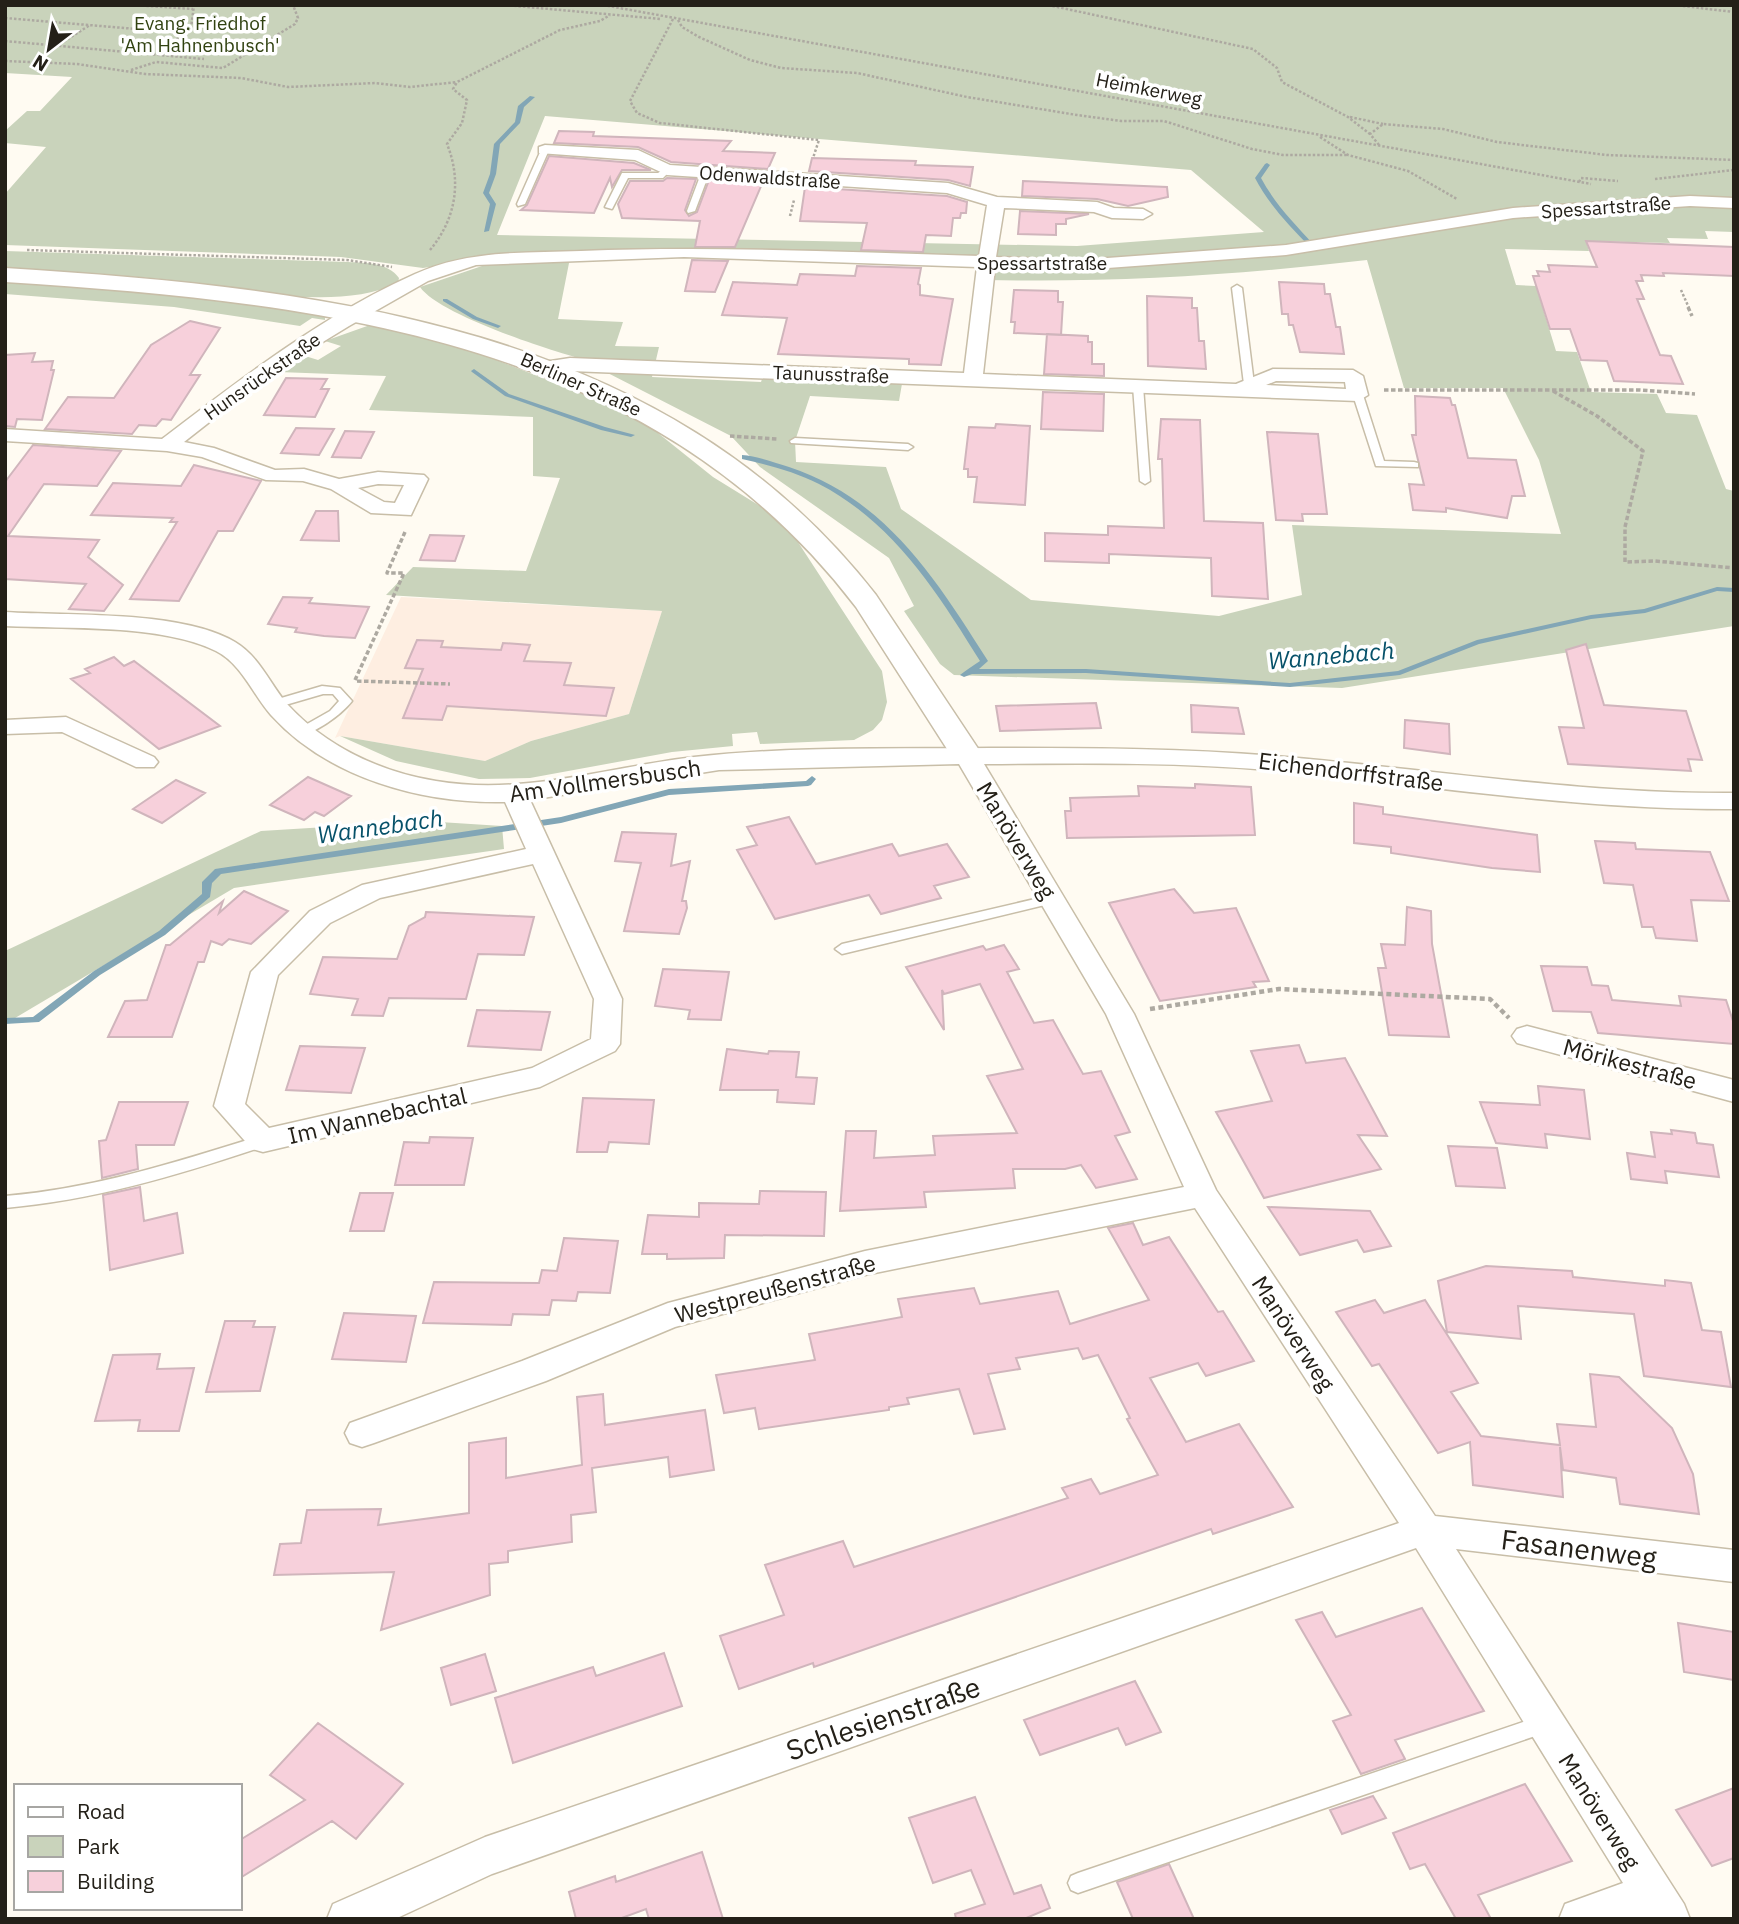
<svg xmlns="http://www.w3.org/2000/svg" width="1739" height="1924" font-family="'IBM Plex Sans',sans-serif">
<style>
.education{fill:#feeee1}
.green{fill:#c9d3bb;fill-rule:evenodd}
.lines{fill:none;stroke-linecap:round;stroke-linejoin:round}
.stream{fill:#82a6b6;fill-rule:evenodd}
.building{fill:#f7d0db;stroke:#d0b5bc;stroke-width:2}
.service-casing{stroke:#c8bea8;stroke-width:3}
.minor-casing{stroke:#c8bea8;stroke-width:3}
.tertiary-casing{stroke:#c8bea8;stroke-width:3}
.path-far2{stroke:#ada9a1;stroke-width:2.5;stroke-dasharray:2.5 2;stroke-linecap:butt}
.path-far1{stroke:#ada9a1;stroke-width:3.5;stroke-dasharray:4.5 2.5;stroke-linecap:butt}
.path{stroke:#ada9a1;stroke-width:4.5;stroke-dasharray:5 3.5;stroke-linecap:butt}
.service{fill:#fff;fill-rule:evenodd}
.minor{fill:#fff;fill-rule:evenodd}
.tertiary{fill:#fff;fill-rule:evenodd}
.labels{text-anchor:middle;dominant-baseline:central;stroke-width:7;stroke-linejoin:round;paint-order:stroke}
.far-park-label{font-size:19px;fill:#314211;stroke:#fff}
.far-street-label{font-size:19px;fill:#242018;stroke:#fff}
.street-label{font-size:23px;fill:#242018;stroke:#fff}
.water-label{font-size:24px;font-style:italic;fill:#065169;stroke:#fff}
.near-street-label{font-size:28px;fill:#242018;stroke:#fff}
</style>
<rect width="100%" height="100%" fill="#fffbf2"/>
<!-- education -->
<path class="education" d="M401,597L662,611L629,714L531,741L485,761L340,736L335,738Z"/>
<!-- green -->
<path class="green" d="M5,5H1734V232L1705,231L1708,239L1667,238L1670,243L1586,241L1589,251L1505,249L1516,285L1536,286L1556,351L1577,352L1591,392L1657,394L1666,413L1697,415L1726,489L1734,491V626L1342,688L954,675L940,664L904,611L914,606L889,558L760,467L731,436L598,368L593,362C556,353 439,315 420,287L482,266L570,258L558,319L623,322L615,346L659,347L652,377L761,382L764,373L903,378L899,401L810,396L795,441L796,462L886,467L901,509L1031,600L1219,616L1302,595L1292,525L1561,534L1539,460L1503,388H1404L1367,260C1240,275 1112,283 985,280L988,265L684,252L474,260L423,268L341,257L5,245V194L46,147L5,143V131L27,111H40L72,77L5,73ZM545,116L1191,170L1264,232L1077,246L497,235Z
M5,251L348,262C365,263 388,262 399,278L398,283C331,314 232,286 160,279C109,274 57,272 5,270Z
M5,280L110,286L325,314V320L312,318L300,326L174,307L5,294Z
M370,325L466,348L622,409L653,429L713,477L773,514L794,536L882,671L887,702L882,720L873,730L854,740L760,744L757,732L732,734L733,746L672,752L530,778L479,779L396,761L340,736L485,761L531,741L629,714L662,611L386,595L413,567L526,571L560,478L533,476V417L369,410L386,376L279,372L302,355L318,360L341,346L325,341Z
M424,821L502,826L504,849L234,888L5,1024V951L261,831Z"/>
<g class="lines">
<!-- stream -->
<path class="stream" d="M530,96L535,97L524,107L520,123L500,144L496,174L489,193L496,204L489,231L484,232L490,204L483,193L490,174L494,144L515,122L518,106Z
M1267,163L1270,165L1261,178C1275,204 1294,223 1314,245V247H1310C1289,225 1269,205 1255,178L1265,164Z
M443,299H447L477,317L501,326L498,328L473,319L443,301Z
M474,369L509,394L605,427L635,435L631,437L601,430L505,396L472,372L471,371Z
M742,455C757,456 775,463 789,467C886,499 936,579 988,661L979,669H1086L1290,683L1398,671L1477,640L1591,615L1644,609L1717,587L1734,588V592L1717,591L1645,613L1591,619L1479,644L1400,675L1290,687L1086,673L972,674L964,677L960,675C966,670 973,666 980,661C937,592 893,522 819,484C795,472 768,465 742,459Z
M812,776L816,779L811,785L808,786L669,795L561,823L221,874L212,883L210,897L165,935L100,975L39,1022L5,1024V1018L33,1017L94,971L159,931L202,894V882L215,869L561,817L669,789L806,781Z"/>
</g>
<!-- building -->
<path class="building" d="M559,131L594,132L593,136L731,141L723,151L775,153L768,169L671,162L638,147L554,143Z
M549,156L634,163L651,170H622L612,187L610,178L594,213L521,210L527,205Z
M812,158L916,161L915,165L973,167L970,186L948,180L809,171Z
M667,178L696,179L685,210L689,216L697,212L709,180L762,184L735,247H695L700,221L622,218L618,204L630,181H663Z
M1023,181L1167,187L1168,197L1128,206L1097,199L1022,196Z
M805,187L947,196L967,202L966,213H961L960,218H953L951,236L926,235L923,252L861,250L867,223L800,221Z
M1020,211L1089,214L1066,219V224H1056V235L1018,234Z
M1586,241L1734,247V276L1663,273L1664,276L1641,275L1643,281H1636L1644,299H1637L1660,355L1671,356L1683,384L1614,381L1607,361L1581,360L1570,329H1550L1533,276H1539L1537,271L1550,272L1548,265L1597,267Z
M692,260L728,261L715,292L685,291Z
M857,266L921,268L918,284L920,285V295L953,299L941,365L909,364V359L778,354L787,318L722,315L733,282L797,285L800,274L855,276Z
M1279,282L1324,284L1325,294H1330L1336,327H1340L1344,354L1300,352L1293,325H1289L1288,314H1282Z
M1014,290L1058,291V302H1063L1061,335L1014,333L1015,322H1011Z
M1147,296L1192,298V308H1197L1199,341H1204L1206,369L1148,366Z
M190,321L220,328L190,375H200L171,420L162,419L156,426L139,425L132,434L45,429L68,397L114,398L151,345Z
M1047,334L1088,336V342H1092V364H1104V376L1044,374Z
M35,353L32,362L53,361L51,370H54L42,420L17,419L15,427L5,426V355Z
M286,378L327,379L321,389H329L315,417L264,415Z
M1043,392L1104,394L1103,431L1041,429Z
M1415,396L1450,398L1452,405H1455L1468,458L1516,460L1525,496H1512L1507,518L1446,508V512L1413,510L1409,484L1424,485L1412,435H1416Z
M1161,419L1200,420L1204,521L1263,523L1268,599L1212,596L1211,558L1109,554V563L1045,561V533L1108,535V526L1164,528L1162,459H1158Z
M996,424L1030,426L1025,505L974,502L977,477H968V469H964L969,427L995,428Z
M296,428L334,429L319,455L281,453Z
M345,431L374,432L361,458L332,457Z
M1267,432L1318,434L1327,514H1302L1303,521L1276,520Z
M33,445L121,451L97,486L44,484L8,536L99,540L88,557L123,585L104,611L69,609L86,584L5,579V482Z
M194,465L261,481L233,531H218L179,601L130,599L177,522H170L173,518L91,515L113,483L181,486Z
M316,511H338L339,541L301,540Z
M430,535L464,536L455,561L420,560Z
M283,597L312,598L309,603L369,607L355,638L324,636L295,632L297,628L268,624Z
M417,640L443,641L441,647L501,650L503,643L530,645L524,661L571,663L564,685L614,688L606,716L447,706L442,720L403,718L423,669L405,668Z
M1586,644L1604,705L1686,711L1702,760L1688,759L1691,771L1568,764L1559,727L1584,728L1566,650Z
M114,657L124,666L134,661L220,726L159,749L71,679L90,673L85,669Z
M1096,703L1101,728L1000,731L996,706Z
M1191,705L1238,708L1244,734L1192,732Z
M1405,720L1449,724L1450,754L1404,748Z
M308,777L351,796L324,816L315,812L304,820L270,805Z
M176,780L205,793L162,823L133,809Z
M1195,784L1251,787L1255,835L1067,838L1065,811H1071L1070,798L1139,796L1138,786L1195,788Z
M1354,803L1383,807V814L1537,835L1540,872L1492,868L1391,853V847L1354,843Z
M789,817L816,864L892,844L899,856L947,844L969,877L934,886L941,898L881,914L869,895L775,919L737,850L757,845L747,827Z
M622,832L676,834L671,866L690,861L682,901H686L687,908L679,934L624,931L641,863L615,861Z
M1595,841L1635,843L1636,849L1710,852L1729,901L1691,900L1697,941L1656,938L1653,927H1642L1633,885L1604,883Z
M1174,889L1194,913L1236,908L1269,981L1253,982L1256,987L1160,1001L1109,903Z
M244,891L288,911L251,944L229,939L222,945L211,941L204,962H198L172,1037H108L125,1001L147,1000L166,945H170L223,901L219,913Z
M1407,907L1431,911L1432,944L1449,1037L1389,1035L1378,968H1386L1381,944L1405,945Z
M426,912L534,917L524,955L478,954L466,999L389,998L383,1016L352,1015L358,999L310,994L323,957L397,959L409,926L425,917Z
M1004,945L1019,969L1007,972L1034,1023L1053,1020L1083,1074L1101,1071L1130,1132L1115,1136L1137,1179L1096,1188L1081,1165L1065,1169H1013L1015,1188L924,1192L926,1207L840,1211L846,1131H876L874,1158L935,1155L933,1136L1017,1133L987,1076L1023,1069L980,984L944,994L942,990L944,1030L906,967L983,946L986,950Z
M1541,966L1587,967L1592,985L1608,986L1612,1000L1681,1006L1679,996L1726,1000L1734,1024V1044L1598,1033L1591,1012L1553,1011Z
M663,969L729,972L721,1020L688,1019L690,1010L655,1006Z
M477,1010L550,1012L541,1050L468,1046Z
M1299,1045L1306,1063L1345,1058L1387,1136L1358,1135L1381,1169L1264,1198L1216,1112L1272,1101L1251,1051Z
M300,1046L365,1048L351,1093L286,1090Z
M727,1049L768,1054L769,1051L799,1052L796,1077L817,1078L814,1104L777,1102L778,1090H720Z
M1538,1086L1584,1090L1590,1139L1545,1134L1547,1148L1496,1143L1480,1102L1540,1105Z
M583,1098L654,1100L649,1144L609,1142L607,1152H577Z
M119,1102H188L174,1145H136L138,1169L102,1178L99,1141L106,1140Z
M1671,1130L1695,1133L1697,1143L1713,1145L1719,1177L1665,1171L1667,1183L1631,1179L1627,1153L1655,1157L1651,1132L1672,1134Z
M430,1137L473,1138L464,1185H395L404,1142L429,1143Z
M1448,1146L1497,1148L1505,1188L1456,1186Z
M140,1187L144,1221L177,1213L183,1253L110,1270L103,1195Z
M760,1191L826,1192L824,1236L725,1235L724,1258L667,1259V1254H642L648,1215L699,1217V1203L759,1204Z
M360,1193H393L384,1231H350Z
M1268,1207L1370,1211L1391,1246L1364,1252L1357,1240L1300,1255Z
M1133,1223L1143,1245L1169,1237L1218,1312L1223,1311L1254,1361L1206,1376L1198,1363L1150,1378L1186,1442L1239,1424L1293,1507L1213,1534L1211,1529L814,1667L813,1663L739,1689L720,1636L784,1615L765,1565L843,1541L854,1567L1068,1498L1062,1488L1091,1479L1100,1494L1158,1475L1127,1419L1130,1418L1098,1355L1083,1359L1078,1348L1016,1358L1020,1369L988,1374L1005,1429L974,1434L959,1389L907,1398L909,1404L889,1407V1410L759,1429L755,1408L724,1413L716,1375L815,1360L809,1334L902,1317L898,1299L974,1288L980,1304L1058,1291L1070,1324L1149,1300L1108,1228Z
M564,1238L618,1241L610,1293L578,1292L576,1301L552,1300L549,1315L513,1314L511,1325L423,1323L434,1282L539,1283L542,1270L557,1271Z
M1486,1266L1572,1271L1573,1277L1665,1286V1280L1691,1283L1702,1330L1721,1332L1731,1387L1644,1376L1634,1314L1518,1306L1521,1339L1447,1332L1438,1281Z
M1375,1300L1384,1313L1425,1300L1478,1383L1451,1392L1481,1436L1560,1445L1557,1424L1596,1427L1590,1374L1619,1377L1672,1428L1693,1474L1699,1514L1620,1504L1616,1478L1563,1470L1560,1447L1563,1497L1473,1485L1470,1442L1438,1453L1379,1364L1372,1366L1336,1312Z
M344,1313L416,1316L406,1362L332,1359Z
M225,1321H255L253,1327H275L260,1391L206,1392Z
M160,1354L157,1369L194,1368L179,1431H138L140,1420L95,1421L113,1355Z
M603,1394L605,1425L705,1410L714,1470L670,1477L668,1457L592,1468L596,1512L571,1515L572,1542L508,1551V1562L489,1564L490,1595L381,1630L394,1572L274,1575L280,1544L301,1543L307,1510L381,1509L378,1525L469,1513V1443L506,1438V1478L582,1465L577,1397Z
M1422,1608L1484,1711L1395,1740L1405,1759L1361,1774L1333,1721L1351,1715L1296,1620L1322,1612L1336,1637Z
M1678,1623L1734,1632V1680L1684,1672Z
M664,1653L682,1706L513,1763L495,1698L593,1667L596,1676Z
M485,1654L496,1691L451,1705L441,1668Z
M1135,1681L1161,1732L1126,1745L1118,1728L1040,1755L1024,1720Z
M318,1723L403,1784L356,1839L332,1821L240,1878V1840L305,1800L270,1775Z
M1525,1784L1572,1861L1478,1895L1491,1919H1456L1425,1864L1410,1869L1393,1833Z
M1734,1788V1858L1712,1866L1676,1810Z
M1373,1796L1386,1818L1342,1834L1330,1810Z
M975,1797L1014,1894L1041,1885L1050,1908L1024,1919H956L955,1914L985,1904L971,1870L933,1883L909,1818Z
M702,1852L723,1919H649L646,1909L619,1919H576L569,1892L615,1876L616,1882Z
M1169,1864L1194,1919H1133L1117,1882Z"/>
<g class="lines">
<defs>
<path id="service" d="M545,148L549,150L525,204L518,206L517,204L541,150Z
M667,167L671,170L663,178H628L612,209L605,207L622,173H658Z
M706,168L710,171L695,211L688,213L687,211L702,171Z
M1237,285L1242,288L1254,384L1249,387L1244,384L1232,288Z
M1138,383L1143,386L1150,481L1145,484L1140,481L1133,386Z
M1358,392L1363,395L1384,461L1414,462L1418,463V467L1376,466L1353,395Z
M795,438L908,444L913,447L908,450L791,443L790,441Z
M322,686L340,688L352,701C342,714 312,737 295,735L293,732L330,711L339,701L333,694H323L275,708L269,704L271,701Z
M1052,895L1059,899L1057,902L842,954L835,949L842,944Z
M263,1135L268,1137L271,1141L268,1145C182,1174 96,1200 5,1208V1196C97,1188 176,1162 263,1135Z
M1544,1715L1551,1718L1554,1724L1551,1730L1544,1733L1078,1893L1071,1890L1068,1883L1071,1876L1078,1873Z"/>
<path id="minor" d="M545,145L638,150L670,165L948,183L997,197L1097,202L1114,208L1143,209L1152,214L1143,219L1112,218L1094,212L1004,208L996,257L1080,260L1286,245L1513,208L1690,196L1734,198V208L1690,206L1513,218L1286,255L1080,270L995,268L983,374L1236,384L1273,369L1353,370L1363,376L1368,395L1358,401L544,370L541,366L544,362L570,358L964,373L977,267L684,257L476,265L428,281L349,326L272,373L184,442L214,448L275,470L304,469L339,479L378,472L424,475L428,479L411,515L371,513L331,489L303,481L266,480L202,457L167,451L5,441V429L162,439C242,378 323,315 415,274C467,250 525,253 581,251C714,246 846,252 979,256L987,205L947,193L667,175L635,160L539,153V147ZM1276,381L1345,382L1346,389L1266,385ZM378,484L404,485L395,503L384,502L358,488Z
M5,612C69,616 181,610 235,642C259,656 270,684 287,704C325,746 380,772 436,781C524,796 607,767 694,757C792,746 892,749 990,748C1089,748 1188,748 1286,757C1438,770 1581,794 1734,793V809C1584,810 1439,787 1291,772C1189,762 1086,763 984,764L1134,1014L1216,1190L1435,1516L1734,1550V1582L1456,1549L1684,1904L1690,1919H1559L1565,1904L1623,1883L1416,1548L492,1874L395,1919H327L333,1904L485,1837L1399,1523L1195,1208L865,1275L675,1327L546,1381L374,1443L362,1447L350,1443L345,1433L350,1423L522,1361L668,1303L865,1251L1184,1187L1106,1014L959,764L719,770L530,800L622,999L620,1044L615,1051L540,1087L263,1152L252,1149L214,1106L251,972L310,911L362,885L526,849L505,802C422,804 328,778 271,715C253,695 242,664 216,651C162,624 66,629 5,626ZM533,864L594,999L591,1039L532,1068L269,1128L245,1104L278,975L330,923L380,898Z
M66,717L154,757L158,762L154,767H136L62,732L5,734V720Z
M1527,1026L1734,1080V1102L1517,1043L1512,1036L1517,1029Z"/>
<path id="tertiary" d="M5,268C323,288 666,325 876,595L983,756L978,763L967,765L956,763L856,607C651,338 319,302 5,282Z"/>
</defs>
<!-- service casing -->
<use href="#service" class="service-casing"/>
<!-- minor casing -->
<use href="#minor" class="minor-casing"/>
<!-- tertiary casing -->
<use href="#tertiary" class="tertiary-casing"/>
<!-- path-far2 -->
<path class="path-far2" d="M133,5L193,9
M505,5L661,19
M603,5L1591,184
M1048,5L1253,49L1277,68L1282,82L1348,117L1370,134
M1674,5L1734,12
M5,18L184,33
M673,19L630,101L637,113L660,123L819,140L813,158
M678,20L682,27L699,37L750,60L781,68L857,73L967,97L1077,115L1121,121H1164L1252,149L1283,155H1348
M5,41L204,59
M60,44L90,25
M159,54L191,28L194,5
M5,61L77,64L145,74L241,78L288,87L375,83L410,87L457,82
M131,70L156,62L223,68L295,24L298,18L293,5
M1350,117L1383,124
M1320,137L1348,155L1408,171L1457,199
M1379,145L1370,134L1383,124L1443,129L1497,142L1607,155L1734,160
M1655,179L1734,170
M1579,182L1581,178L1618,181
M790,216L794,200
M27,250L347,260L392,267
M430,250C456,219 462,181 447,144L462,123L467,100L453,89L457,82L560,30L600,21L610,15
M1681,290L1689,308"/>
<!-- path-far1 -->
<path class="path-far1" d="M1688,307L1692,316
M1384,390H1640L1695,394
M1553,391L1597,416L1643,451L1625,527V562L1655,561L1734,568
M730,436L777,439
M355,680L404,573H387L405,532
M357,681L450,684"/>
<!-- path -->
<path class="path" d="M1150,1009L1279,989L1490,999L1509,1018"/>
<!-- service -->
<use href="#service" class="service"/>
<!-- minor -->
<use href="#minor" class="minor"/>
<!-- tertiary -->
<use href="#tertiary" class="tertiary"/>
</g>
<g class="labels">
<!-- far-park labels -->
<g class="far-park-label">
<text x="200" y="23">Evang. Friedhof<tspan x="200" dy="22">'Am Hahnenbusch'</tspan></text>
</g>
<!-- far-street labels -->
<g class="far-street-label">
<text transform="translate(1149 89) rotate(11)">Heimkerweg</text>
<text transform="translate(770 177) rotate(4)">Odenwaldstraße</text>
<text transform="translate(1606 207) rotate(-4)">Spessartstraße</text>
<text x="1042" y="263">Spessartstraße</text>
<text transform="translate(831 374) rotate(2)">Taunusstraße</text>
<text transform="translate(262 376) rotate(-35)">Hunsrückstraße</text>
<text transform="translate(581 384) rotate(24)">Berliner Straße</text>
</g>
<!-- street labels -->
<g class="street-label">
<text transform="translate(1351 771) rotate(7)">Eichendorffstraße</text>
<text transform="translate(605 780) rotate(-8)">Am Vollmersbusch</text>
<text transform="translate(1017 840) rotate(59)">Manöverweg</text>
<text transform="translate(1630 1063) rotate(15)">Mörikestraße</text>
<text transform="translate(377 1115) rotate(-13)">Im Wannebachtal</text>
<text transform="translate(775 1288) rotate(-15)">Westpreußenstraße</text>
<text transform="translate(1294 1333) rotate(57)">Manöverweg</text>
<text transform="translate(1600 1811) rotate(58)">Manöverweg</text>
</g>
<!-- water labels -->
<g class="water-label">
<text transform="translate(1331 655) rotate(-5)">Wannebach</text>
<text transform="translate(380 826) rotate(-8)">Wannebach</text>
</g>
<!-- near-street labels -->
<g class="near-street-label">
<text transform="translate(1579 1548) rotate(7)">Fasanenweg</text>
<text transform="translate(883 1718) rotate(-19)">Schlesienstraße</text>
</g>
</g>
<!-- border -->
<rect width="1739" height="1924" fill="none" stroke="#242018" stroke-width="14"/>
<!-- legend -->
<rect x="14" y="1784" width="228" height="126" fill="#ffffff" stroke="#a7a6a3" stroke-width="2"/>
<rect x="28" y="1807" width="35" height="10" fill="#ffffff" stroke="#a7a6a3" stroke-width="2"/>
<text x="77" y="1819" font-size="21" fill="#242018">Road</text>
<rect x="28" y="1836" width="35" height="21" fill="#c9d3bb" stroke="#a7a6a3" stroke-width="2"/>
<text x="77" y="1854" font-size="21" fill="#242018">Park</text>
<rect x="28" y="1871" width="35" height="21" fill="#f7d0db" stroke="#a7a6a3" stroke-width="2"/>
<text x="77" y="1889" font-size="21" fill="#242018">Building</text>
<!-- north arrow -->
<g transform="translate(49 49) rotate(211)" stroke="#ffffff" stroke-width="5" paint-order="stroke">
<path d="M0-5L12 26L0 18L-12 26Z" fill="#242018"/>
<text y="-10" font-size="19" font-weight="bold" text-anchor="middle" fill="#242018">N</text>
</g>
</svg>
